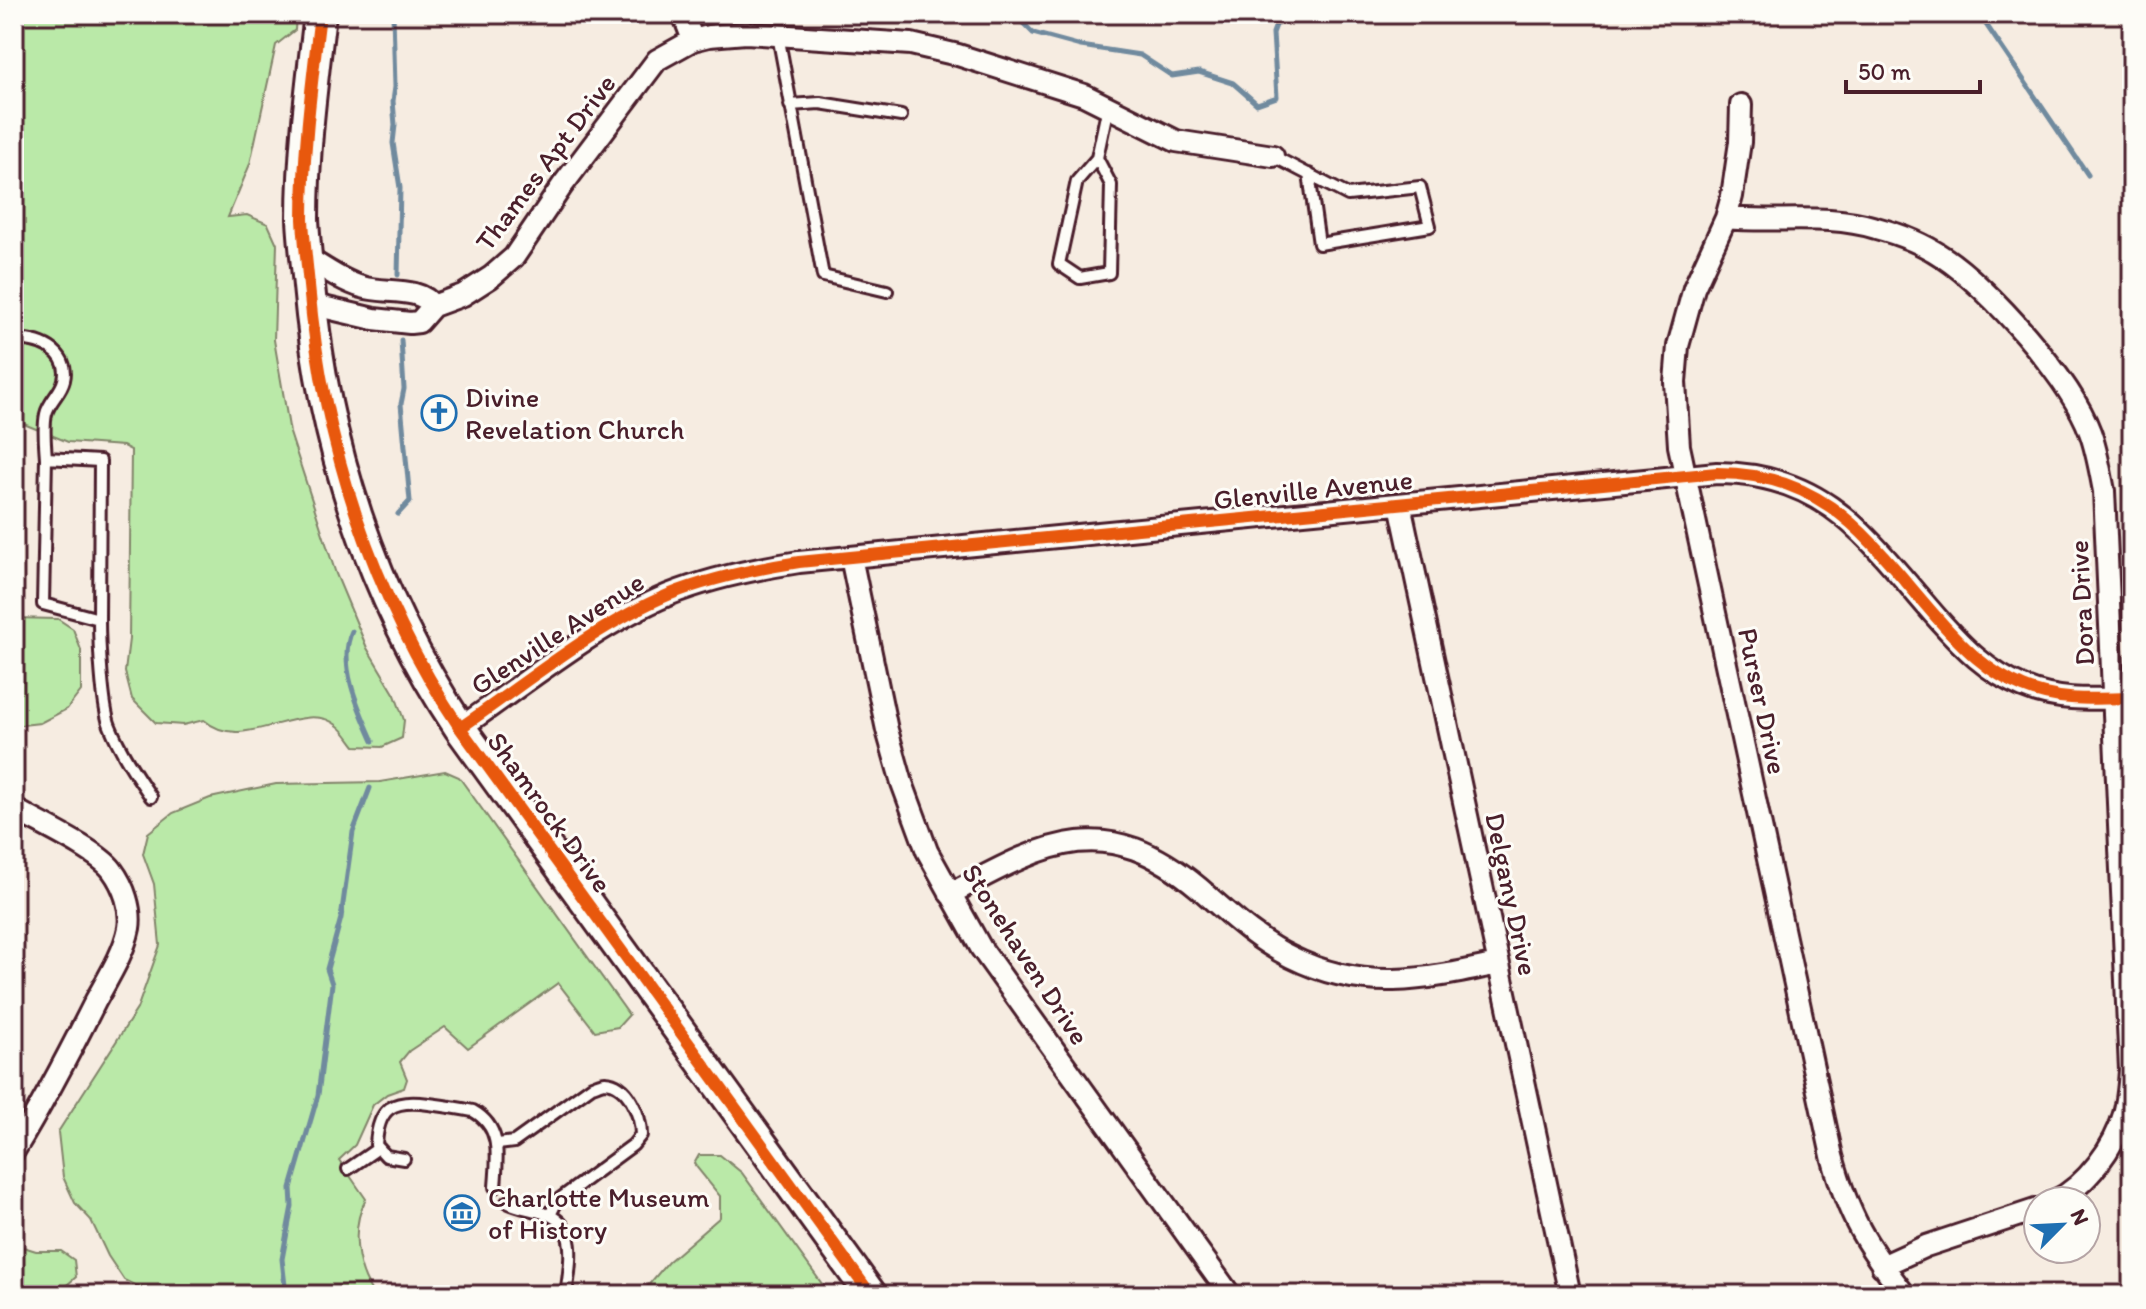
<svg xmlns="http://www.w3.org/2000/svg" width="2146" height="1309" font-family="Itim,sans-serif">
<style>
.green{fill:#bae9a8;stroke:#82846a;stroke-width:2}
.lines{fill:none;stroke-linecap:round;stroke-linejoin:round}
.stream{stroke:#708a9e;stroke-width:5}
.lane-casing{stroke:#4a1f2b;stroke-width:16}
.street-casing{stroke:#4a1f2b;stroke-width:26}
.secondary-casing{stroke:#4a1f2b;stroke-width:36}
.lane{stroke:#fdfcf7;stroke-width:10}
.street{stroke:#fdfcf7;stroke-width:20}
.secondary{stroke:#fdfcf7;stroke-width:30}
.cycleway-casing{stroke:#fdfcf7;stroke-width:17}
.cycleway{stroke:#e8590c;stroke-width:12}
.labels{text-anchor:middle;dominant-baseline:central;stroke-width:6;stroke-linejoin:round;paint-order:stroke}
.street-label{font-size:28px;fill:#4a1f2b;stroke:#fdfcf7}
.poi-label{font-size:28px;fill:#4a1f2b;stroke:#fdfcf7;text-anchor:start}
</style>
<rect width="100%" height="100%" fill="#f6ece1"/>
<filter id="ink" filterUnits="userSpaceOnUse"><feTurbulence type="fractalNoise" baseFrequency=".0125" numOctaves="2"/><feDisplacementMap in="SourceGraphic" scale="16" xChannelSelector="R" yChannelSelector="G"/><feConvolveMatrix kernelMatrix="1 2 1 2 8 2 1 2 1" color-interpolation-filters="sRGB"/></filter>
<g filter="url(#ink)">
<!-- green -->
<path class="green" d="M14,14H296L295,30L276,45L250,164L228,217L247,215L268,224L277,244L274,340L290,433L336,574L367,648L395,695L404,720L402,738L382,747L355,746C350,740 345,731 338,726C302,696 245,756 204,720L183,725L156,723L132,699L125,672L129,639L131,450L123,446L68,442L14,420Z
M14,618L58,619L73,629L81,650V691L67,709L40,723L14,726Z
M445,771L459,777L629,1015L618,1027L595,1031L558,983L468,1048L445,1027L409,1051L400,1062L407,1079L404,1088L387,1094L373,1105L355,1145L339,1160L366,1199C350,1228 356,1268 374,1295H155L124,1280L108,1256L91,1220L75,1203L63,1177L58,1132L137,1009L160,945L154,884L143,854L148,833L173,813L210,798L276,784L380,782Z
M699,1155H720L742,1173L830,1295H640L668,1262L720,1217V1196L694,1164Z
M14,1244L36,1251H61L74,1260L76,1277C52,1300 46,1295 14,1295Z"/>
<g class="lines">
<!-- stream -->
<path class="stream" d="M393,14L395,87L393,101L395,125L393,143L400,188L398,275
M1014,14L1033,33L1081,46L1140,55L1172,76L1199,72L1233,83L1257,104L1277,97L1273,33L1276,25L1289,14
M1979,14L2088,175
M398,514L410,501L401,404L404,389L401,340
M352,631C337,663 359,710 373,741
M260,1295L279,1291L285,1286L282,1259L292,1206L291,1188L318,1095L332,984L327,969L341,918L353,832L370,788"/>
<defs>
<path id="lane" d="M778,35L823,276L887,291
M790,105L820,103L901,116
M1273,156L1348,195L1420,187L1430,226L1319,244L1309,174
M1097,158L1111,185L1109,273L1080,278L1059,264L1077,181L1097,158L1108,106
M14,341C37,336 71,352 64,380C61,393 49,401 46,414C43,428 45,443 46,458
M99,619L43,604L46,458L100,461L99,619C99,641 102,707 110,726C120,751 136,775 151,797
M498,1144L514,1142L592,1086C596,1085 601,1082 605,1082C629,1083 641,1117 641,1135L633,1145L557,1201L550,1215
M404,1159L386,1156L376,1145C378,1107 393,1099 429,1104C444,1106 458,1108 473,1111C503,1128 497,1157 495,1187
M348,1169L377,1149
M507,1202C520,1209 535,1209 549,1215C580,1228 569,1270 566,1295"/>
<path id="street" d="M683,14L693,40
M1741,105L1740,142L1732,196L1726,218L1694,288L1678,346L1675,382L1679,446L1832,1156C1849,1218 1866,1245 1905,1295
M1726,218C1776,223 1827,213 1876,228C1899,234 1924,244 1943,257C1989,287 2071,380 2090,432C2097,451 2100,471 2104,491L2130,1070C2129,1085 2128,1100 2124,1114C2115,1147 2086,1186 2055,1201
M306,257C324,268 342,281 362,287C383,294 420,286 433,306
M310,304L374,319L410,323L419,322L433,306L463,295L491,277L514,257L562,186L657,60L693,40L709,36L746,33L911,44L958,55L1084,95L1176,141L1273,156
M1400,504L1570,1295
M851,557L887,730L902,783L927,851L981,948L1230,1295
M460,728C526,683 594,626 668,595C710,578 754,569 799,562L1717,473C1829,473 1871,543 1938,619C1963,647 1987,672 2023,687C2058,702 2095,699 2132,698
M14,809C38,823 97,850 112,870C124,886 132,909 129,928C124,953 108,978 96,1000C70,1052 44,1102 14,1151
M950,894C1046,843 1104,809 1199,888C1228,913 1256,940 1291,957C1363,993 1424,980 1498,964
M1882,1266L1926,1246L2038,1209"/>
<path id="secondary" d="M320,14C312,82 303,150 303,219C304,241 307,264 309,286C323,444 372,596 460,728L871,1295"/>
</defs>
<!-- lane casing -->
<use href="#lane" class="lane-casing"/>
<!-- street casing -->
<use href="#street" class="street-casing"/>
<!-- secondary casing -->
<use href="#secondary" class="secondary-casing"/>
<!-- lane -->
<use href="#lane" class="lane"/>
<!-- street -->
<use href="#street" class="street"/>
<!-- secondary -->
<use href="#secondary" class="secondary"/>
<defs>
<path id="cycleway" d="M320,14C312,82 303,150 303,219C304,241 307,264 309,286C323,444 372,596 460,728L871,1295
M460,728C526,683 594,626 668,595C710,578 754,569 799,562L1717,473C1829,473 1871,543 1938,619C1963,647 1987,672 2023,687C2058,702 2095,699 2132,698"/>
</defs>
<!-- cycleway casing -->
<use href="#cycleway" class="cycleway-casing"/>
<!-- cycleway -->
<use href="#cycleway" class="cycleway"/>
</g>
</g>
<!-- icons -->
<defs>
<symbol id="church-ring" viewBox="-11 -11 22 22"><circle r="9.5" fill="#fdfcf7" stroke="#1f6fb2" stroke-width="1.5"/><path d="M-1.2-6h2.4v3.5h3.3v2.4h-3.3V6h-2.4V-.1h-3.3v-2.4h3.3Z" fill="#1f6fb2"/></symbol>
<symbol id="museum-ring" viewBox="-11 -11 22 22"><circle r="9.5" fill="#fdfcf7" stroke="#1f6fb2" stroke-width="1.5"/><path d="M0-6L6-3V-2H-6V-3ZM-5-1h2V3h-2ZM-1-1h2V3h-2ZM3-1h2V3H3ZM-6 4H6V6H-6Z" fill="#1f6fb2"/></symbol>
</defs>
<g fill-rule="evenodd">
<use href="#church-ring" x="419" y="393" width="40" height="40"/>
<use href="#museum-ring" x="442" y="1193" width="40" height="40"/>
</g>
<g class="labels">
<!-- street labels -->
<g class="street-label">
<text transform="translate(545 162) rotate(-53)">Thames Apt Drive</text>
<text transform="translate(1313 489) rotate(-6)">Glenville Avenue</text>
<text transform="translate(2081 603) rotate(-93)">Dora Drive</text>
<text transform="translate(557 633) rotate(-33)">Glenville Avenue</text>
<text transform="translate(1763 701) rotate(78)">Purser Drive</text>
<text transform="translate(550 812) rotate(54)">Shamrock Drive</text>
<text transform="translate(1512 894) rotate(78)">Delgany Drive</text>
<text transform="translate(1026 954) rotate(57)">Stonehaven Drive</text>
</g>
<!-- poi labels -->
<g class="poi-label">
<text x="465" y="397">Divine<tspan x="465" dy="32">Revelation Church</tspan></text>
<text x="488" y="1197">Charlotte Museum<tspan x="488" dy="32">of History</tspan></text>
</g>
</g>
<!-- margin -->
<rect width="2146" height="1309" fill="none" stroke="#fdfcf7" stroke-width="48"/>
<rect x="24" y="24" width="2098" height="1261" fill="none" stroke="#4a1f2b" stroke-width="3" filter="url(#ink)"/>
<!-- north arrow -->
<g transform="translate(2062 1225) rotate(66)"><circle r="38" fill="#fdfcf7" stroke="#b5a4a5" stroke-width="2"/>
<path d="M0-6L14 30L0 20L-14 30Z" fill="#1f6fb2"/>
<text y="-12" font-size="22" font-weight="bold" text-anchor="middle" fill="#4a1f2b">N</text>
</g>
<!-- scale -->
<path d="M1846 80v12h134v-12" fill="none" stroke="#4a1f2b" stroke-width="4"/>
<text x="1858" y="80" font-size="24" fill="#4a1f2b" stroke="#fdfcf7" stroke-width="6" paint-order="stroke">50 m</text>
</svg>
